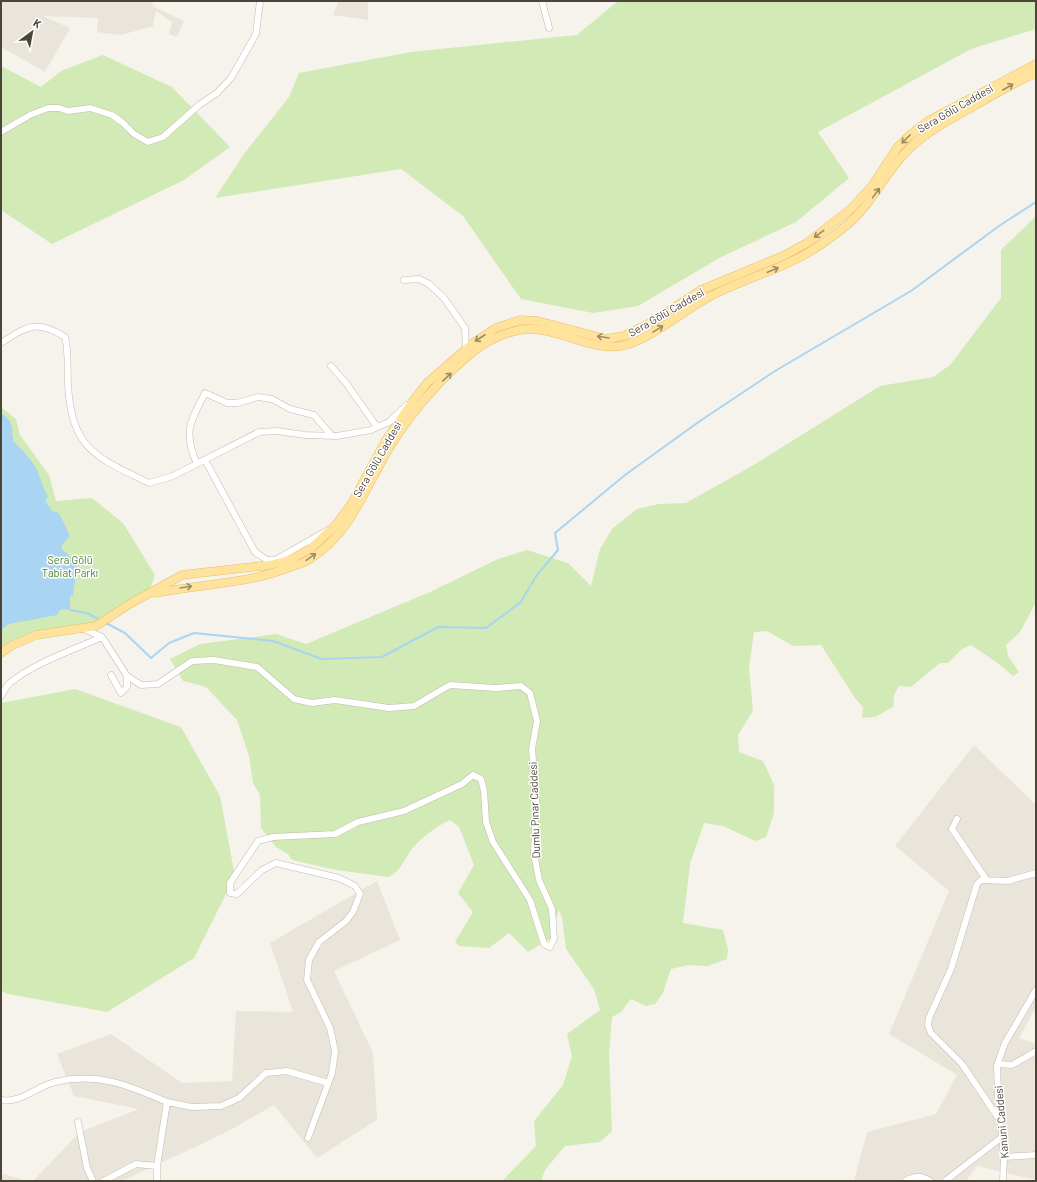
<svg xmlns="http://www.w3.org/2000/svg" width="1037" height="1182" font-family="Barlow,sans-serif">
<style>
.residential{fill:#eae5da}
.green{fill:#d2eab5}
.water{fill:#a9d4f2}
.lines{fill:none;stroke-linecap:round;stroke-linejoin:round}
.stream{stroke:#a9d4f2;stroke-width:2}
.minor-casing{stroke:#c2bbae;stroke-width:7}
.major-casing{stroke:#e6c16a;stroke-width:9}
.minor{stroke:#fff;stroke-width:6}
.major{stroke:#ffe39c;stroke-width:8}
.oneway{stroke:#9c8c66}
.labels{text-anchor:middle;dominant-baseline:central;stroke-width:3;stroke-linejoin:round;paint-order:stroke}
.street-label{font-size:11px;fill:#4b4439;stroke:#fff}
.park-label{font-size:11px;fill:#4a7f2a;stroke:#fff}
</style>
<rect width="100%" height="100%" fill="#f6f3ec"/>
<!-- residential -->
<path class="residential" d="M1,1H152L153,6L184,21L177,37L169,34L172,22L156,11L153,26L121,35L97,32L98,18L43,16L70,28L45,72L1,47Z
M339,1H368V20L333,15Z
M974,745L1036,805V1007L1019,1038L1036,1044V1180L977,1166L966,1181H854L867,1132L936,1114L957,1075L889,1034L949,891L895,846Z
M377,881L400,940L334,971L373,1053L377,1120L317,1158L274,1105L225,1133L122,1181H33L80,1132L139,1109L74,1096L57,1054L111,1034L182,1083L232,1081L236,1011L293,1012L270,943Z
M1,1173L27,1181H1Z"/>
<!-- green -->
<path class="green" d="M618,1H1036V29L971,49L818,132L849,178L796,222L721,257L638,306L593,313L521,299L463,216L401,169L215,198L244,154L289,97L299,73L411,52L577,35Z
M103,55L172,87L230,147L184,180L52,244L1,210V66L41,87L61,71Z
M1036,216V602L1020,632L1006,645L1008,656L1019,672L1013,676L999,664L971,645L961,650L948,663H940L911,687L899,686L894,695L893,707L875,717L862,718L863,707L855,698L821,645L793,646L767,631L754,632L749,668L753,711L738,735L739,752L763,761L774,785V813L766,837L755,841L723,826L704,823L690,864L683,923L723,930L728,949L727,959L708,966L689,965L671,969L663,993L655,1004L646,1006L631,999L621,1012L612,1017L609,1054L612,1131L600,1142L565,1146L545,1170L541,1181H502L536,1146L534,1121L563,1085L572,1056L567,1034L600,1010L594,989L566,949L562,918L559,910L550,939L528,952L509,933L489,948L459,946L455,942L473,912L458,893L474,865L459,827L450,820C437,826 422,837 413,848C404,858 402,870 389,877L336,870L292,860L288,854L276,847L261,828L260,795L253,783L249,756L237,720L206,687L183,681L170,659L200,644L276,634L306,644L430,592L498,559L527,550L568,563L591,586L600,549L612,529L637,509L659,504L686,503L752,466L880,386L933,377L950,365L1001,298V250Z
M1,407L16,419L20,435L49,475L56,501L92,498L123,523L155,575L148,595L96,626L36,635L1,653Z
M75,689L181,727L220,796L235,876L194,958L107,1012L8,994L1,991V703Z"/>
<!-- water -->
<path class="water" d="M1,413C16,424 10,426 14,442C22,449 32,460 37,470C41,479 43,488 48,497L45,500L52,511L59,513L70,536L62,545V549L77,563L73,596H70V610L61,609L57,615L9,624L1,630Z"/>
<g class="lines">
<!-- stream -->
<path class="stream" d="M70,610L87,613L100,620
M106,623L125,633L151,658L169,643L194,633L273,641L322,659L382,657L438,627L486,628L520,603L537,575L558,550L555,533L625,475L700,421L775,371L911,291L999,226L1036,202"/>
<defs>
<path id="minor" d="M542,1L549,28
M1,132L30,115L48,108H59L68,111L90,108L112,115L123,123L134,134L148,142L163,137L199,105L217,93L231,78L256,34L260,1
M404,280L419,279L429,284L444,298L465,328L466,351
M1,343C28,326 36,319 65,337C69,353 67,369 68,385C72,450 96,457 149,483L173,476L259,432L277,431L305,435L337,436L371,430L389,422L407,405
M331,366L346,383L377,427
M205,460L255,552L267,560H275L328,530
M197,464C183,431 190,423 205,393L227,403H237L258,397L272,399L290,409L314,415L332,436
M84,629L102,637L127,676L141,685L158,684L192,661L214,660L257,667L294,699L312,703L335,700L389,708L414,706L450,685L496,688L521,686L530,693L537,721L532,749L536,798L534,853L539,880L552,909L554,939L550,947L544,944L530,900L493,842L486,822L484,791L481,779L473,775L462,784L404,811L358,822L335,834L273,837L258,841L230,883V893L237,894L262,870L276,863L339,878L355,886L360,894L353,912L346,921L319,942L309,960L307,980L330,1028L335,1051L332,1073L308,1138
M111,675L121,693L127,687V676
M1,696C4,691 6,686 10,683C32,664 75,649 102,637
M957,819L952,829L986,879
M998,1064L1012,1065L1036,1051
M1,1100C19,1104 38,1086 55,1082C98,1072 128,1085 167,1102
M78,1122L87,1168L93,1181
M1001,1122L962,1064L931,1033L928,1025L929,1018L951,969L977,884L981,880L1008,881L1036,873
M1004,1157L1036,1155
M157,1166L167,1102L192,1107L221,1106L239,1098L266,1073L287,1071L328,1083
M104,1181L136,1164L157,1166V1181
M905,1181C914,1176 920,1175 930,1181
M945,1181L1002,1137
M1003,1181L1004,1157L998,1095L997,1065L1005,1043L1036,990"/>
<path id="major" d="M156,593C201,584 248,584 290,567C297,565 304,563 310,559C353,532 366,485 391,445C413,410 441,378 474,351C489,339 514,328 534,329C571,332 603,359 639,340C664,328 685,310 709,297C733,284 759,276 784,265C807,255 829,240 848,224C872,204 884,174 906,152C923,134 947,121 969,109C991,96 1013,83 1036,73
M1,653L11,646L36,635L96,626L128,605L182,575L270,565L289,560L310,549L336,525L352,503L386,440L415,398L427,383L473,343L496,328L520,320L538,321L606,339L624,336L650,323L701,290L785,255L807,243L851,209L872,186L897,148L911,134L928,121L1036,64"/>
</defs>
<!-- minor casing -->
<use href="#minor" class="minor-casing"/>
<!-- major casing -->
<use href="#major" class="major-casing"/>
<!-- minor -->
<use href="#minor" class="minor"/>
<!-- major -->
<use href="#major" class="major"/>
</g>
<!-- one-way arrows -->
<defs><path id="oneway-shaft" d="M-6 0H5M1.5-3L5.5 0L1.5 3" fill="none" stroke-width="1.6" stroke-linecap="round" stroke-linejoin="round"/></defs>
<g class="oneway">
<use href="#oneway-shaft" transform="translate(1008 87) rotate(-30)"/>
<use href="#oneway-shaft" transform="translate(906 139) rotate(135)"/>
<use href="#oneway-shaft" transform="translate(876 193) rotate(-54)"/>
<use href="#oneway-shaft" transform="translate(819 234) rotate(143)"/>
<use href="#oneway-shaft" transform="translate(773 270) rotate(-23)"/>
<use href="#oneway-shaft" transform="translate(658 329) rotate(-32)"/>
<use href="#oneway-shaft" transform="translate(603 337) rotate(-171)"/>
<use href="#oneway-shaft" transform="translate(480 338) rotate(147)"/>
<use href="#oneway-shaft" transform="translate(447 377) rotate(-43)"/>
<use href="#oneway-shaft" transform="translate(311 557) rotate(-35)"/>
<use href="#oneway-shaft" transform="translate(186 587) rotate(-9)"/>
</g>
<g class="labels">
<!-- street labels -->
<g class="street-label">
<text transform="translate(955 108) rotate(-30)">Sera Gölü Caddesi</text>
<text transform="translate(666 312) rotate(-30)">Sera Gölü Caddesi</text>
<text transform="translate(377 459) rotate(-60)">Sera Gölü Caddesi</text>
<text transform="translate(534 810) rotate(-92)">Dumlu Pınar Caddesi</text>
<text transform="translate(1001 1122) rotate(-95)">Kanuni Caddesi</text>
</g>
<!-- park labels -->
<g class="park-label">
<text x="70" y="559">Sera Gölü<tspan x="70" dy="13">Tabiat Parkı</tspan></text>
</g>
</g>
<!-- border -->
<rect width="1037" height="1182" fill="none" stroke="#4b4439" stroke-width="4"/>
<!-- north arrow -->
<g transform="translate(32 32) rotate(32)" stroke="#ffffff" stroke-width="3" paint-order="stroke">
<path d="M0-3L7 15L0 10L-7 15Z" fill="#4b4439"/>
<text y="-6" font-size="11" font-weight="bold" text-anchor="middle" fill="#4b4439">K</text>
</g>
</svg>
